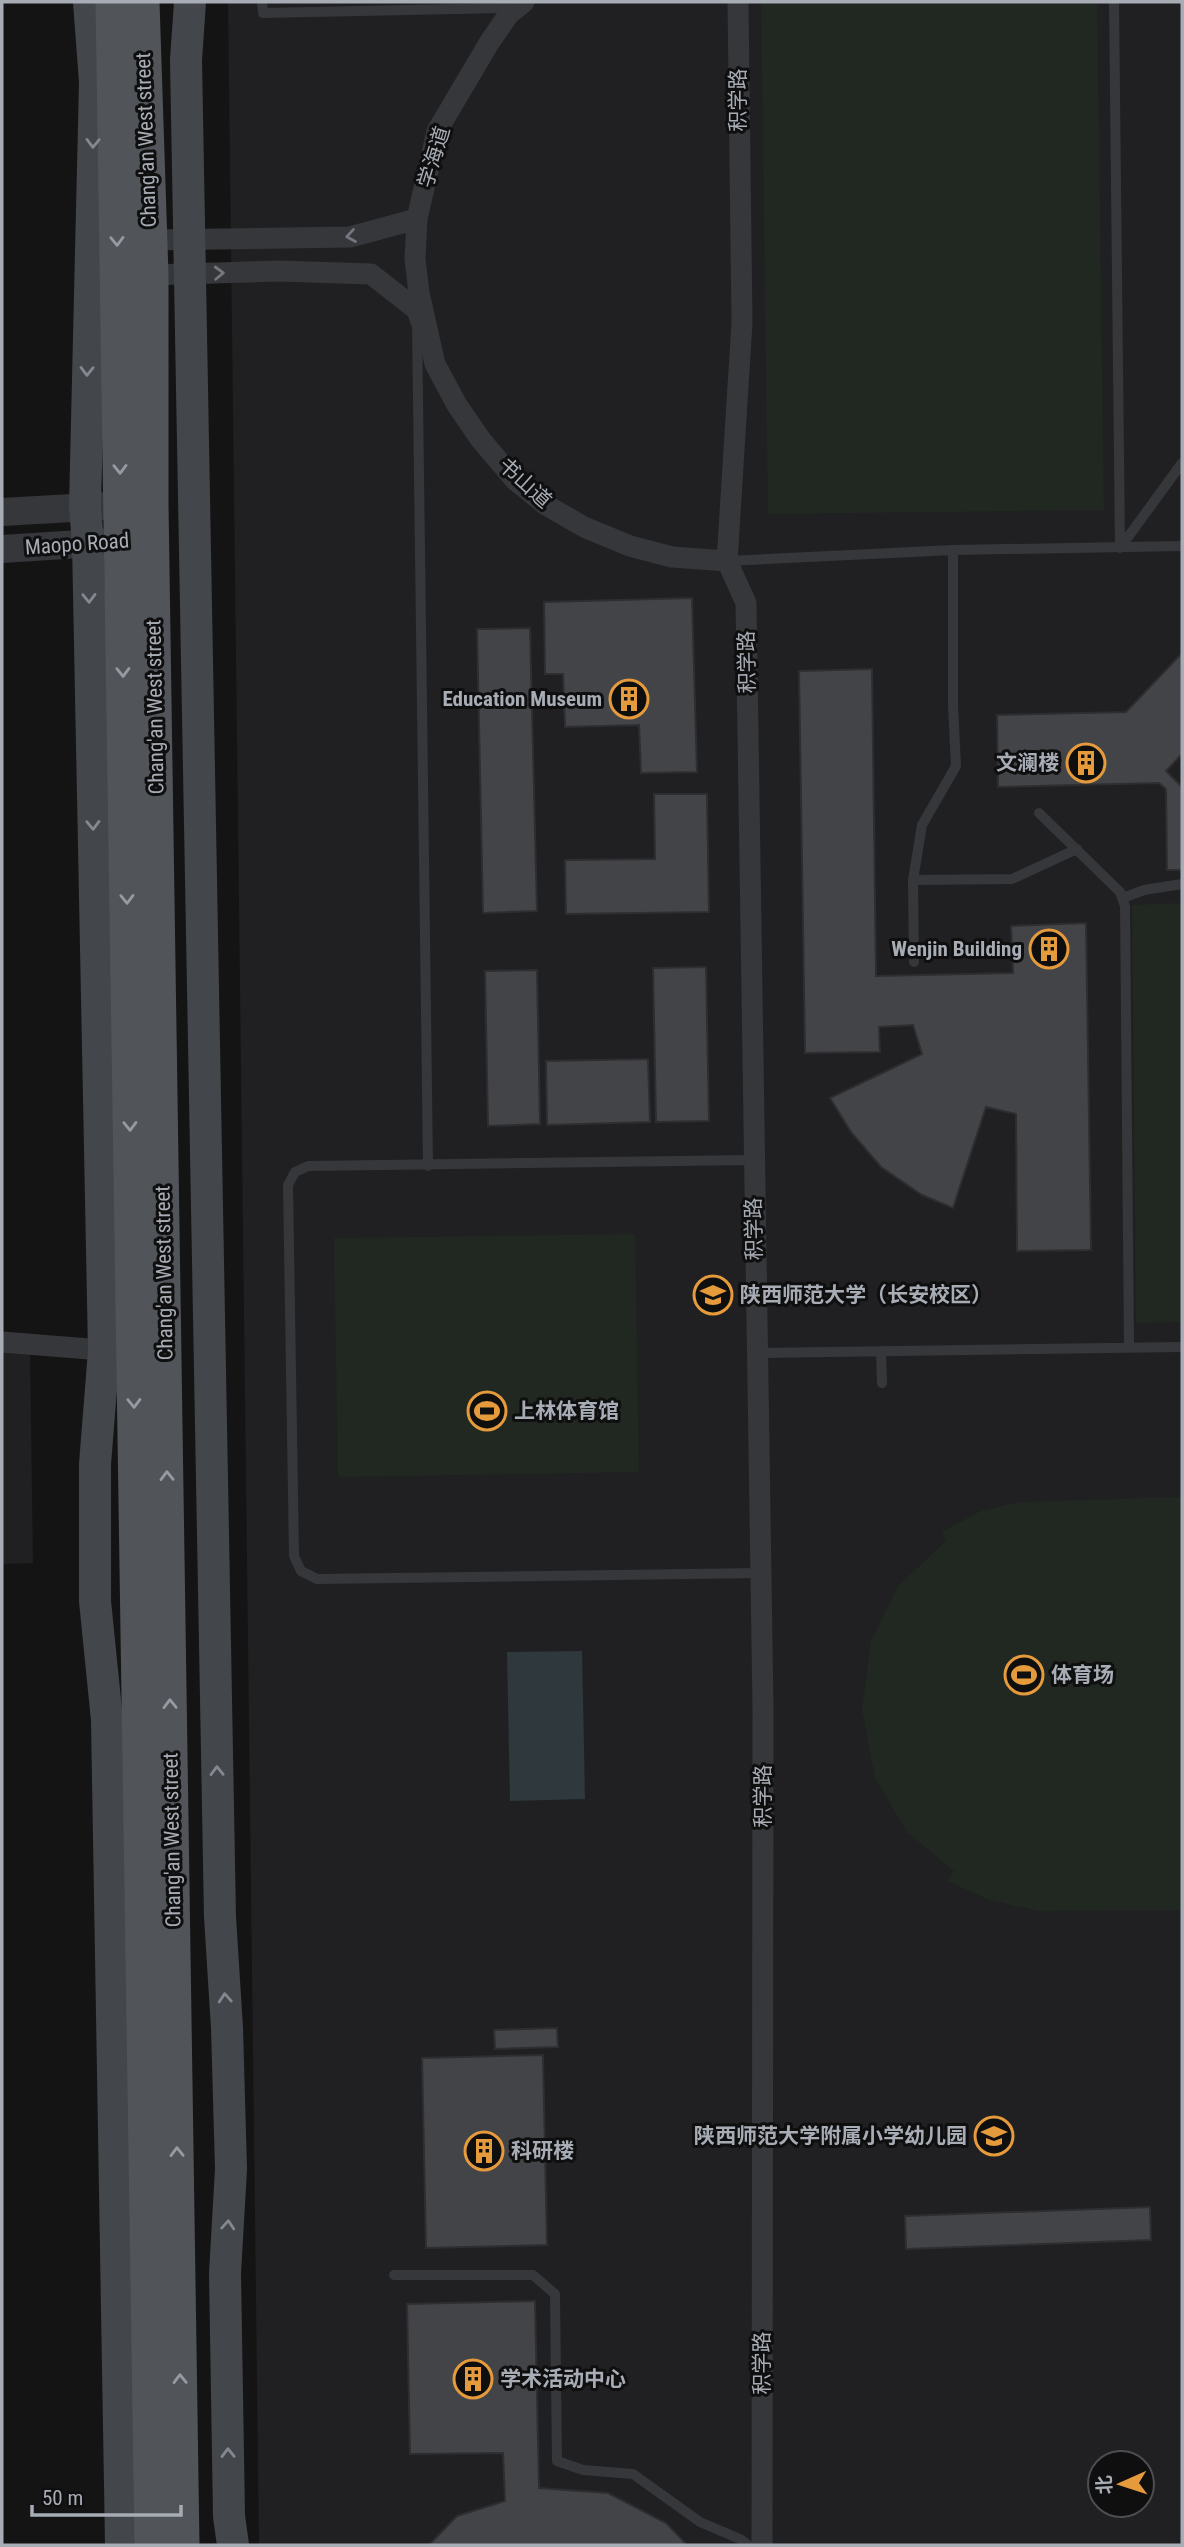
<svg xmlns="http://www.w3.org/2000/svg" width="1184" height="2547" font-family="'Roboto Condensed','Noto Sans SC',sans-serif">
<style>
.built{fill:#202022;fill-rule:evenodd}
.green{fill:#202821}
.water{fill:#2e383d}
.building{fill:#434448;stroke:#2e2e31;stroke-width:2}
.lines{fill:none;stroke-linecap:round;stroke-linejoin:round}
.service{stroke:#35373a;stroke-width:10}
.minor{stroke:#35373a;stroke-width:21}
.tertiary{stroke:#35373a;stroke-width:28}
.secondary{stroke:#43464a;stroke-width:32}
.primary{stroke:#515459;stroke-width:35}
.oneway{stroke:#848890}
.oneway2{stroke:#74777e}
.oneway3{stroke:#969aa3}
.labels{text-anchor:middle;dominant-baseline:central;stroke-width:6;stroke-linejoin:round;paint-order:stroke}
.street-label{font-size:21px;fill:#a7acb5;stroke:#0f0f10}
.poi-label{font-size:21px;font-weight:bold;fill:#a7acb5;stroke:#0f0f10;text-anchor:start}
</style>
<rect width="100%" height="100%" fill="#141415"/>
<!-- built -->
<path class="built" d="M228,2H1182V2545H259ZM1100,2463H1142V2505H1100Z
M2,1351L30,1352L33,1563L2,1564Z"/>
<!-- green -->
<path class="green" d="M761,2H1097L1104,510L768,514Z
M1182,903V1322L1136,1323L1132,905Z
M635,1234L639,1472L338,1477L334,1238Z
M1182,1497V1910L1039,1911L989,1900L948,1881L954,1871L907,1832L875,1778L862,1709L871,1641L898,1586L946,1541L942,1532L981,1511L1020,1502Z"/>
<!-- water -->
<path class="water" d="M582,1651L585,1799L510,1801L507,1652Z"/>
<!-- building -->
<path class="building" d="M692,598L697,772L641,773L639,725L565,727L563,674H545L544,602Z
M530,628L537,911L483,913L477,629Z
M1182,653V754L1166,771L1182,787V870H1167L1166,789L1159,783L998,787L997,715L1126,712Z
M872,669L876,976L1013,973L1011,926L1086,923L1091,1250L1017,1251L1016,1114L986,1107L953,1208L922,1195L881,1167L851,1132L830,1098L922,1054L913,1025L879,1027L880,1052L805,1053L799,671Z
M654,794H707L709,912L566,914L565,860L655,859Z
M706,967L709,1121L656,1122L653,968Z
M537,970L540,1124L488,1126L485,971Z
M648,1059L650,1122L547,1125L546,1061Z
M557,2028L558,2047L495,2049L494,2030Z
M543,2055L547,2245L426,2248L422,2058Z
M1150,2207L1151,2240L906,2249L905,2216Z
M535,2301L539,2488L608,2493L666,2523L687,2545H429L457,2516L505,2501L503,2453L410,2454L407,2304Z"/>
<g class="lines">
<!-- service -->
<path class="service" d="M262,2L263,13L504,8
M1114,2L1120,548
M417,322L428,1166
M1120,548L1182,463
M727,561L953,550L1182,546
M1039,813L1120,892L1125,906L1129,1347
M913,880L1012,879L1077,849
M1123,898L1144,890L1182,884
M914,962L913,880L922,825L956,766L953,706V550
M753,1160L308,1166L295,1172L288,1185L294,1556L301,1571L317,1579L761,1573
M881,1351L882,1383
M757,1353L1182,1347
M394,2275H533L555,2294L557,2461L583,2470L633,2474L700,2522L740,2539L748,2545"/>
<!-- minor -->
<path class="minor" d="M524,2L509,14L489,43L437,131L417,219L415,259L419,293L435,364L457,405L481,440L515,480L546,505L584,527L630,546L672,557L727,561
M738,2L742,323L727,561L746,603L763,1708L762,2545
M149,240L350,237L417,219
M151,275L279,271L371,274L417,310L421,322
M2,1342L114,1351"/>
<!-- tertiary -->
<path class="tertiary" d="M2,512L142,504
M2,549L111,542"/>
<!-- secondary -->
<path class="secondary" d="M89,2L95,82L85,507L88,543L104,1351L95,1464V1601L107,1720L121,2545
M190,2L186,60L220,1917L227,2028L231,2169L225,2273L229,2516L233,2545"/>
<!-- primary -->
<path class="primary" d="M113,2L152,2545
M142,2L151,275V503L182,2545"/>
</g>
<!-- one-way arrows -->
<defs><path id="oneway-chevron" d="M-2-3.5L2.5 0L-2 3.5" fill="none" stroke-width="1.6" stroke-linecap="round" stroke-linejoin="round" transform="scale(1.75)"/></defs>
<g class="oneway">
<use href="#oneway-chevron" transform="translate(93 143) rotate(91)"/>
<use href="#oneway-chevron" transform="translate(87 371) rotate(91)"/>
<use href="#oneway-chevron" transform="translate(89 598) rotate(89)"/>
<use href="#oneway-chevron" transform="translate(93 825) rotate(89)"/>
<use href="#oneway-chevron" transform="translate(217 1771) rotate(-91)"/>
<use href="#oneway-chevron" transform="translate(225 1998) rotate(-94)"/>
<use href="#oneway-chevron" transform="translate(228 2225) rotate(-86)"/>
<use href="#oneway-chevron" transform="translate(228 2453) rotate(-91)"/>
</g>
<g class="oneway2">
<use href="#oneway-chevron" transform="translate(351 236) rotate(171)"/>
<use href="#oneway-chevron" transform="translate(219 273) rotate(-2)"/>
</g>
<g class="oneway3">
<use href="#oneway-chevron" transform="translate(117 241) rotate(89)"/>
<use href="#oneway-chevron" transform="translate(120 469) rotate(89)"/>
<use href="#oneway-chevron" transform="translate(123 672) rotate(89)"/>
<use href="#oneway-chevron" transform="translate(127 899) rotate(89)"/>
<use href="#oneway-chevron" transform="translate(130 1126) rotate(89)"/>
<use href="#oneway-chevron" transform="translate(134 1403) rotate(89)"/>
<use href="#oneway-chevron" transform="translate(167 1476) rotate(-91)"/>
<use href="#oneway-chevron" transform="translate(170 1704) rotate(-91)"/>
<use href="#oneway-chevron" transform="translate(177 2152) rotate(-91)"/>
<use href="#oneway-chevron" transform="translate(180 2379) rotate(-91)"/>
</g>
<!-- icons -->
<defs>
<symbol id="building-ring" viewBox="-11 -11 22 22"><circle r="9.5" fill="#0f0f10" stroke="#e59a3c" stroke-width="1.5"/><path d="M-4-6H4V6H1V3H-1V6H-4ZM-2.5-4.3h1.7v1.8h-1.7ZM.8-4.3h1.7v1.8H.8ZM-2.5-1h1.7V.8h-1.7ZM.8-1h1.7V.8H.8Z" fill="#e59a3c"/></symbol>
<symbol id="university-ring" viewBox="-11 -11 22 22"><circle r="9.5" fill="#0f0f10" stroke="#e59a3c" stroke-width="1.5"/><path d="M0-5L7-2L0 1L-7-2ZM-4 1L0 2.5L4 1V4Q0 6-4 4Z" fill="#e59a3c"/></symbol>
<symbol id="stadium-ring" viewBox="-11 -11 22 22"><circle r="9.5" fill="#0f0f10" stroke="#e59a3c" stroke-width="1.5"/><path d="M0-5a6.5 5 0 1 0 0 10a6.5 5 0 1 0 0-10ZM-3.5-1.8h7v3.6h-7Z" fill="#e59a3c"/></symbol>
<symbol id="school-ring" viewBox="-11 -11 22 22"><circle r="9.5" fill="#0f0f10" stroke="#e59a3c" stroke-width="1.5"/><path d="M0-5L7-2L0 1L-7-2ZM-4 1L0 2.5L4 1V4Q0 6-4 4Z" fill="#e59a3c"/></symbol>
</defs>
<g fill-rule="evenodd">
<use href="#building-ring" x="607" y="677" width="44" height="44"/>
<use href="#building-ring" x="1064" y="741" width="44" height="44"/>
<use href="#building-ring" x="1027" y="927" width="44" height="44"/>
<use href="#university-ring" x="691" y="1273" width="44" height="44"/>
<use href="#stadium-ring" x="465" y="1389" width="44" height="44"/>
<use href="#stadium-ring" x="1002" y="1653" width="44" height="44"/>
<use href="#school-ring" x="972" y="2114" width="44" height="44"/>
<use href="#building-ring" x="462" y="2129" width="44" height="44"/>
<use href="#building-ring" x="451" y="2357" width="44" height="44"/>
</g>
<g class="labels">
<!-- street labels -->
<g class="street-label">
<text transform="translate(738 100) rotate(-90)">积学路</text>
<text transform="translate(146 140) rotate(-92)">Chang'an West street</text>
<text transform="translate(434 157) rotate(-73)">学海道</text>
<text transform="translate(525 483) rotate(42)">书山道</text>
<text transform="translate(77 544) rotate(-4)">Maopo Road</text>
<text transform="translate(747 662) rotate(-91)">积学路</text>
<text transform="translate(155 707) rotate(-91)">Chang'an West street</text>
<text transform="translate(754 1229) rotate(-91)">积学路</text>
<text transform="translate(164 1273) rotate(-91)">Chang'an West street</text>
<text transform="translate(763 1796) rotate(-90)">积学路</text>
<text transform="translate(172 1840) rotate(-91)">Chang'an West street</text>
<text transform="translate(762 2363) rotate(-90)">积学路</text>
</g>
<!-- poi labels -->
<g class="poi-label">
<text x="602" y="699" text-anchor="end">Education Museum</text>
<text x="1059" y="763" text-anchor="end">文澜楼</text>
<text x="1022" y="949" text-anchor="end">Wenjin Building</text>
<text x="740" y="1295">陕西师范大学（长安校区）</text>
<text x="514" y="1411">上林体育馆</text>
<text x="1051" y="1675">体育场</text>
<text x="967" y="2136" text-anchor="end">陕西师范大学附属小学幼儿园</text>
<text x="511" y="2151">科研楼</text>
<text x="500" y="2379">学术活动中心</text>
</g>
</g>
<!-- border -->
<rect width="1184" height="2547" fill="none" stroke="#a7acb5" stroke-width="7"/>
<!-- north arrow -->
<g transform="translate(1121 2484) rotate(267)"><circle r="33" fill="#0f0f10" stroke="#4c4e52" stroke-width="2"/>
<path d="M0-5L12 26L0 18L-12 26Z" fill="#e59a3c"/>
<text y="-10" font-size="19" font-weight="bold" text-anchor="middle" fill="#a7acb5">北</text>
</g>
<!-- scale -->
<path d="M32 2505v10h149v-10" fill="none" stroke="#a7acb5" stroke-width="3.5"/>
<text x="42" y="2505" font-size="21" fill="#a7acb5" stroke="#0f0f10" stroke-width="5" paint-order="stroke">50 m</text>
</svg>
